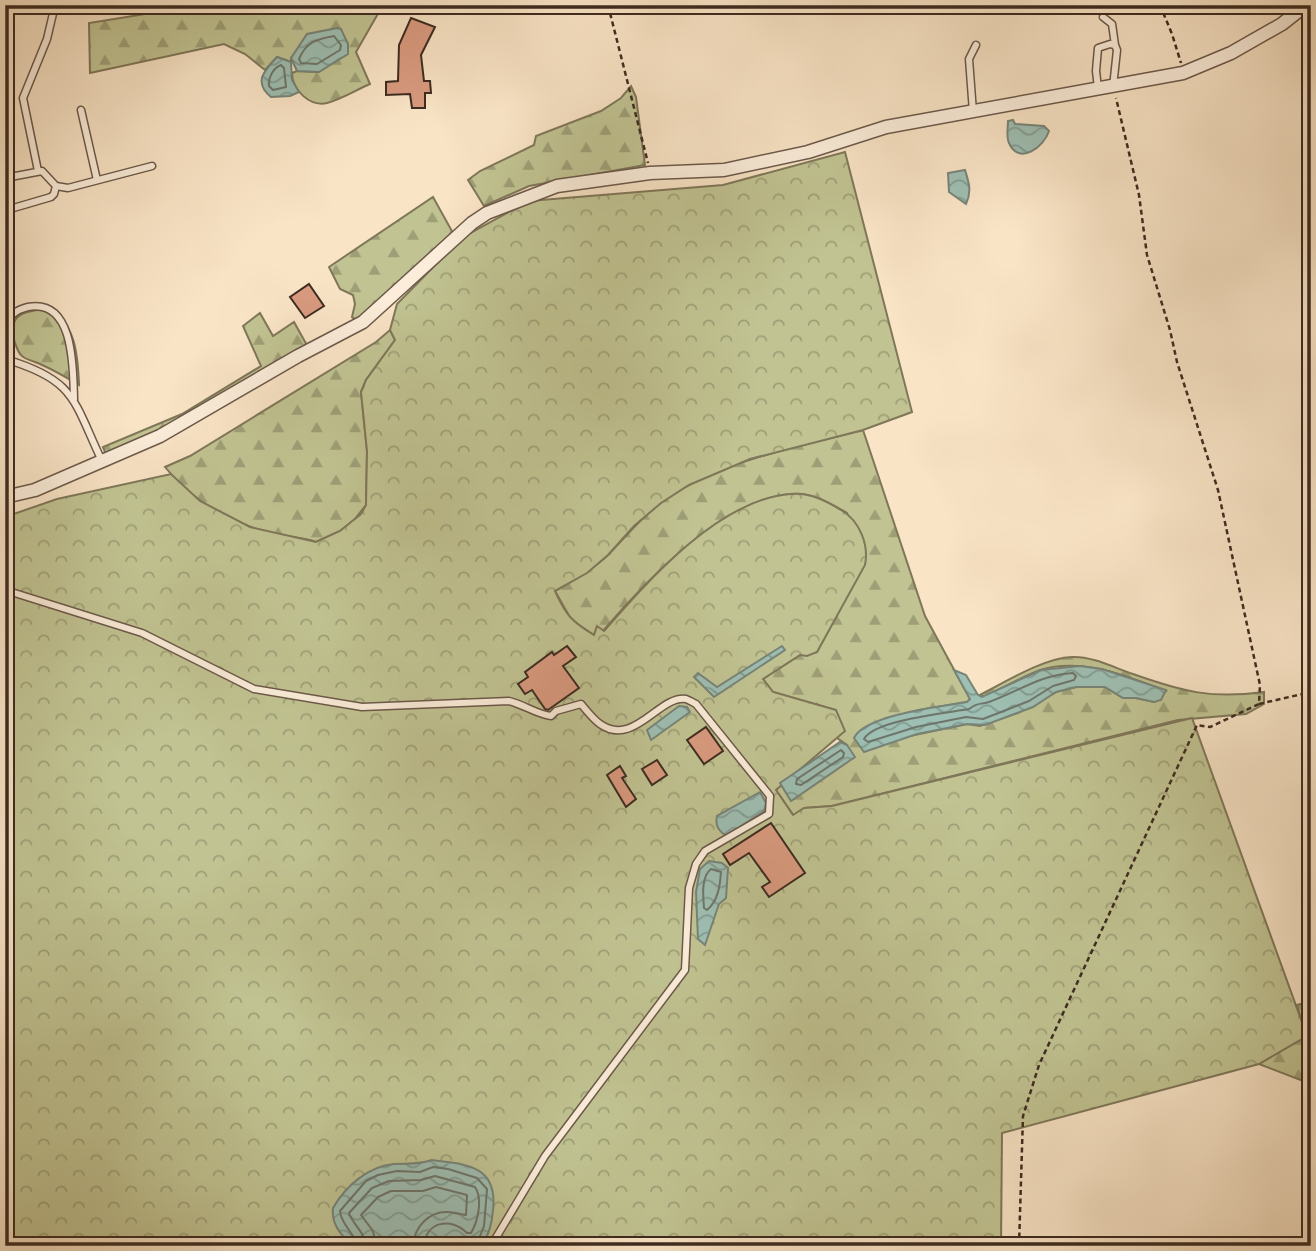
<svg xmlns="http://www.w3.org/2000/svg" width="1316" height="1251" font-family="'Gentium Book Plus',serif">
<style>
.forest{fill:url(#forest-firs);stroke:#7f7759;stroke-width:2}
.park{fill:url(#park-crowns);stroke:#7f7759;stroke-width:2}
.water{fill:url(#water-waves);stroke:#778478;stroke-width:2}
.lines{fill:none;stroke-linecap:round;stroke-linejoin:round}
.shore{stroke:#6e756a;stroke-width:2}
.building{fill:#d99a7f;stroke:#3d2b20;stroke-width:2}
.service-casing{stroke:#6c594a;stroke-width:9}
.minor-casing{stroke:#6c594a;stroke-width:15}
.path{stroke:#3d2b20;stroke-width:2.5;stroke-dasharray:5 3.5;stroke-linecap:butt}
.service{stroke:#fbedda;stroke-width:6}
.minor{stroke:#fbedda;stroke-width:12}
</style>
<defs>
<pattern id="forest-firs" width="22" height="20" patternUnits="userSpaceOnUse" patternTransform="scale(1.75)"><rect width="22" height="20" fill="#c1c392"/><path d="M5 1l3.5 6h-7zM16 11l3.5 6h-7z" fill="#9e9f77"/></pattern>
<pattern id="park-crowns" width="20" height="18" patternUnits="userSpaceOnUse" patternTransform="scale(1.75)"><rect width="20" height="18" fill="#c1c392"/><path d="M2 6a3 3 0 1 1 6 0M12 15a3 3 0 1 1 6 0" fill="none" stroke="#9e9f77"/></pattern>
<pattern id="water-waves" width="16" height="10" patternUnits="userSpaceOnUse" patternTransform="scale(1.75)"><rect width="16" height="10" fill="#9ebfb3"/><path d="M0 5q4-4 8 0t8 0" fill="none" stroke="#829b91"/></pattern>
</defs>
<rect width="100%" height="100%" fill="#f9e4c6"/>
<filter id="stains"><feTurbulence type="fractalNoise" baseFrequency=".00286" numOctaves="4"/><feColorMatrix values="0 0 0 0 .2 0 0 0 0 .09 0 0 0 0 .02 0 0 0 .5 -.17"/></filter>
<radialGradient id="worn" r=".72"><stop offset=".6" stop-color="#630" stop-opacity="0"/><stop offset="1" stop-color="#630" stop-opacity=".3"/></radialGradient>
<!-- forest -->
<path class="forest" d="M201,5H383L356,52L370,84C356,90 342,99 327,103C310,107 292,90 292,73L297,71L319,72L348,44L342,34L291,58V62L277,57L265,70L245,54L224,44L90,73L89,23Z
M631,86L636,97L645,165L529,186L484,206L468,180L480,171L534,145L536,136L601,111L621,98Z
M433,197L453,233L356,320L352,317L355,304L353,295L340,289L329,267Z
M46,309C76,320 78,357 79,385C64,376 51,368 35,362C30,360 24,359 21,355C17,351 16,345 14,340C8,313 25,311 46,309Z
M260,313L273,336L294,322L309,349L227,399L107,457L103,447L182,414L261,366L243,326Z
M390,330L395,340L366,380L361,392L367,451L366,505L354,520L340,531L316,542C309,538 284,536 274,534C231,523 192,501 165,467L190,456L376,342Z
M863,430L925,616L970,699L967,702L919,710L886,718L901,738L967,724L980,726L1018,713L1056,692L1076,687H1105L1123,698H1136L1154,702L1166,691C1128,676 1082,657 1040,670C1022,677 1004,687 986,696H978C1004,683 1043,658 1072,657C1092,656 1115,668 1133,674C1184,692 1211,699 1264,692V704L1246,714L1178,720L832,806L805,808L794,816L776,790L780,783L791,800L847,745L837,738L836,710L773,692L763,679L800,655L817,652L864,565L847,513C830,503 812,492 791,494C723,498 645,582 603,631L597,627L594,635L572,621L555,591C574,580 592,570 608,555C626,537 641,517 662,502C720,460 795,448 863,430Z
M1311,1001V1084L1259,1064L1306,1036L1297,1005Z"/>
<!-- park -->
<path class="park" d="M845,152L912,412L863,430L750,459L689,485L661,503L634,526L608,555L587,573L555,591C566,615 571,621 594,635L597,626L604,631C648,581 719,499 791,494C809,492 826,501 841,510C860,521 869,545 865,565L817,652L807,656L800,655L763,679L773,692L836,710L845,731L776,790L793,815L804,808L832,806L1192,718L1307,1036L1259,1064L1002,1133L1001,1246H9L5,1231V517L57,499L171,474L200,501L250,527L316,542L340,531L361,514L366,505L367,451L361,392L366,380L395,340L390,330L397,304L463,237L529,201L723,185Z"/>
<!-- water -->
<path class="water" d="M337,28L341,29L348,44V54L319,72L297,71L291,58L307,34Z
M277,57L291,62L292,80L299,92L290,96L271,97C253,82 264,71 277,57Z
M1013,120L1015,124L1044,126L1049,131C1044,147 1019,166 1009,143C1006,137 1008,128 1008,121Z
M965,170C969,183 972,191 966,204L949,192L948,173Z
M782,646L785,650L714,697L694,677L698,673L717,687Z
M1080,666L1102,669L1166,690L1161,700L1154,702L1136,698H1123L1105,687H1076L1056,692L1033,707L985,725L967,724L917,734L864,752L854,738C864,715 943,706 967,702L970,699L954,670L966,675L978,695L982,697L1041,670Z
M679,706L687,707L690,712L651,740L647,730Z
M840,742L847,745L855,757L791,801L780,783Z
M760,792L766,803L764,811L726,836C718,830 715,825 717,816Z
M709,861L722,863L728,868L726,898L719,904L705,945L698,939L696,892L700,869Z
M432,1160C467,1164 498,1166 493,1210C492,1224 489,1233 482,1246H454L452,1241L448,1238L437,1246H354C342,1237 331,1224 333,1208C345,1187 368,1166 394,1164C408,1163 418,1165 432,1160Z"/>
<g class="lines">
<!-- shore -->
<path class="shore" d="M334,36L341,45L340,50L317,64L301,63L299,59C306,42 317,39 334,36Z
M281,65L284,68L286,87L273,90L269,86C268,78 273,68 281,65Z
M1073,673L1076,676L1074,680L1053,686L1029,701L983,719L966,717L916,727L868,742L864,739C874,720 947,713 969,709C978,702 979,705 989,702C1020,691 1039,675 1073,673Z
M841,750L844,753L843,757L801,785L796,784L797,779Z
M711,869L721,872C720,886 718,901 707,910L704,908C703,895 701,877 711,869Z
M357,1246C355,1233 341,1225 340,1211L366,1181L378,1175L397,1171L420,1172L433,1167L448,1169L477,1178L487,1189L484,1226L476,1246
M366,1246C365,1232 353,1225 349,1213L372,1188L389,1181L421,1180L435,1176L475,1187C483,1199 478,1221 471,1233H467C451,1217 426,1221 424,1246
M376,1246L373,1231L361,1215L378,1197L391,1191H423L436,1187L467,1195L466,1215C460,1215 455,1212 448,1212C429,1211 414,1227 413,1246"/>
</g>
<!-- building -->
<path class="building" d="M411,18L435,27L421,55L424,81H430L431,93H425V108H412L410,94L386,95V82L398,81L399,45Z
M309,284L324,306L305,318L290,297Z
M567,646L576,657L563,666L579,688L548,710L545,709L532,690L525,694L518,684L528,677L525,672L552,652L554,655Z
M706,727L723,751L704,764L687,740Z
M657,760L667,775L652,785L642,769Z
M620,766L626,776L622,778L636,799L626,807L607,775Z
M771,823L805,873L769,897L762,887L770,882L749,853L730,865L723,854Z"/>
<g class="lines">
<defs>
<path id="service" d="M1103,17L1112,24L1115,45
M1098,88L1096,71L1098,48L1110,44L1115,45L1117,50L1113,87
M81,110L97,180
M973,112L969,59L976,45
M38,171L23,98L47,39L55,5
M5,178L42,171L56,186L68,188L152,166
M10,209L51,197L54,194L56,186
M5,328C9,316 15,310 28,307C75,298 73,370 74,399
M5,344L10,360
M5,359C76,380 73,400 102,461
M5,590L142,633L254,689L362,707L509,701C525,705 536,714 551,716L556,711L581,704C586,710 593,719 600,724C634,748 659,695 686,699C689,700 692,702 696,704L770,796L769,814L705,851L696,864L689,888L685,970L545,1156L491,1246"/>
<path id="minor" d="M5,497L35,490L160,436L298,356L363,322L472,223L487,213L557,186L650,173L724,170L808,152L886,127L1183,73L1231,53L1282,24L1306,5"/>
</defs>
<!-- service casing -->
<use href="#service" class="service-casing"/>
<!-- minor casing -->
<use href="#minor" class="minor-casing"/>
<!-- path -->
<path class="path" d="M608,5L648,163
M1160,5L1172,34L1181,63
M1259,704L1311,692
M1019,1246L1023,1116L1039,1065L1197,725L1210,727L1259,704L1260,685L1218,490L1177,362L1170,330L1147,255L1139,195L1116,98"/>
<!-- service -->
<use href="#service" class="service"/>
<!-- minor -->
<use href="#minor" class="minor"/>
</g>
<!-- margin -->
<rect width="1316" height="1251" fill="none" stroke="#f9e4c6" stroke-width="28"/>
<rect x="7" y="7" width="1302" height="1237" fill="none" stroke="#3d2b20" stroke-width="3.5"/>
<rect x="14" y="14" width="1288" height="1223" fill="none" stroke="#3d2b20" stroke-width="2"/>
<rect width="100%" height="100%" filter="url(#stains)"/>
<rect width="100%" height="100%" fill="url(#worn)"/>
</svg>
